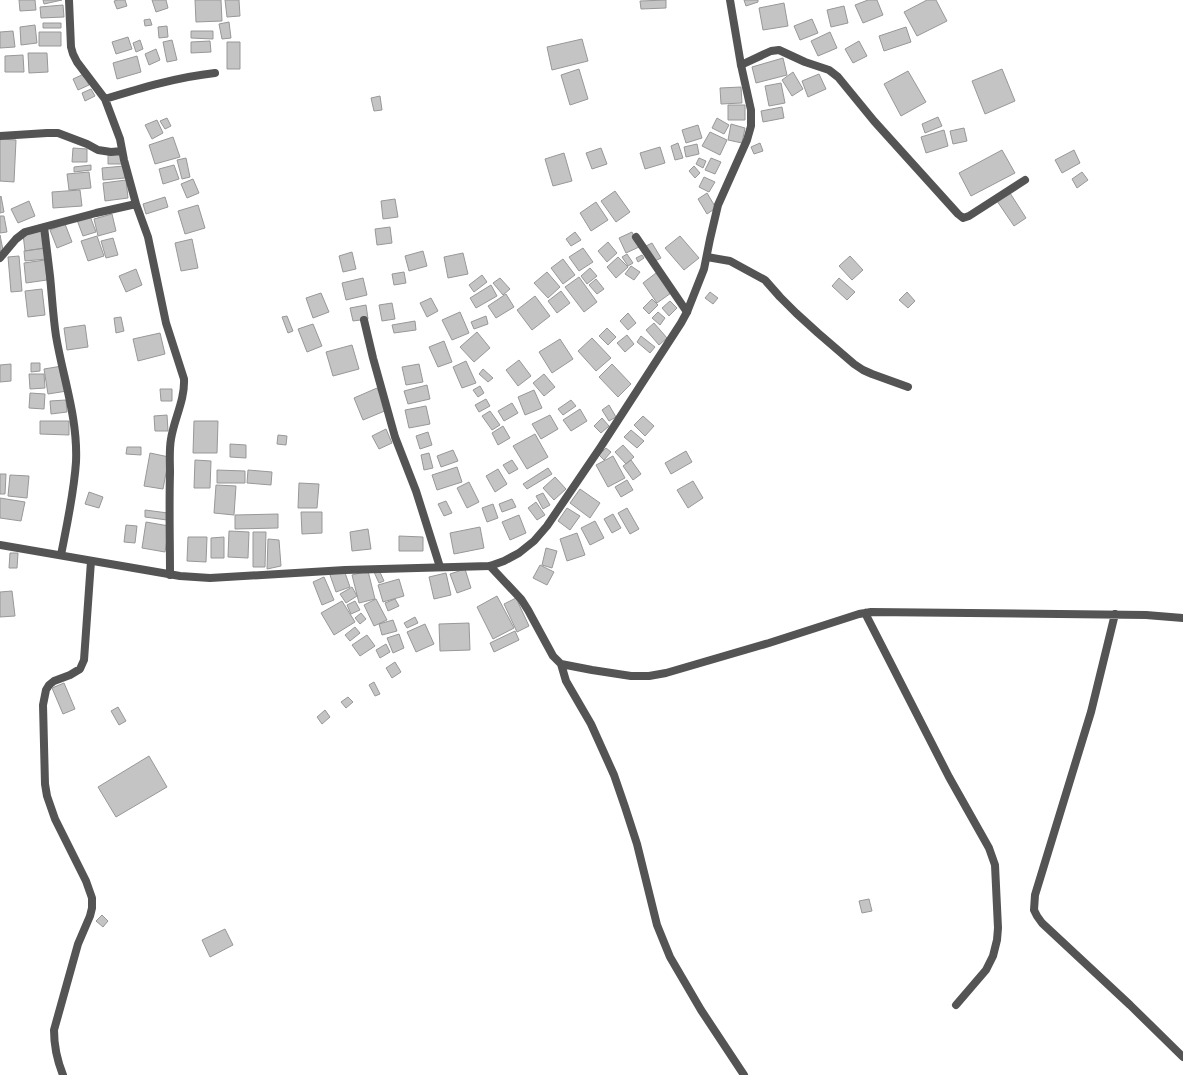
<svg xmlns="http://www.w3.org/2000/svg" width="1183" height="1075" font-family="'Alegreya Sans',sans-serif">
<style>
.building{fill:#c4c4c4;stroke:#989898}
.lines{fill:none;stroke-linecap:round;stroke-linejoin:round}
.minor{stroke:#545454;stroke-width:8}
.tertiary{stroke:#545454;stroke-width:8}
</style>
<rect width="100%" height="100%" fill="#fff"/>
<!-- building -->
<path class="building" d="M19,0H35L36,10L20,11Z
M43,0H62L44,4Z
M118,0H125L127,6L117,9L114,1Z
M152,0H166L168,8L156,12Z
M195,0H221L222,21L196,22Z
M225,0H239L240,16L227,17Z
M666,0V8L641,9L640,1Z
M744,0H758V2L746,6Z
M868,0H877L883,15L863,23L855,5Z
M927,0H936L947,21L917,36L904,12Z
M784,3L788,26L763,30L759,8Z
M63,5L64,17L41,18L40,7Z
M844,6L848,23L831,27L827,10Z
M150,19L152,25L145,26L144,20Z
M812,19L818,33L800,40L794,26Z
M229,22L231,38L222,39L219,24Z
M43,23H61V28H43Z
M35,25L37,43L21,45L20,27Z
M167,26L168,37L159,38L158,27Z
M906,27L911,42L884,51L879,36Z
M13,31L15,47L0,48V32Z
M191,31H213V39L191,38Z
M39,32H61V46H39Z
M830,32L837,48L818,56L811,41Z
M128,37L132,49L116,54L112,42Z
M582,39L588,61L552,70L547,47Z
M140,40L143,49L136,52L133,43Z
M172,40L177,60L167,62L163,42Z
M210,41L211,52L191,53V42Z
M859,41L867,56L853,63L845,49Z
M227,42H240V69H227Z
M156,49L160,60L149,65L145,54Z
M28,53H47L48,72L29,73Z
M23,55L24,72H5V56Z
M137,56L141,72L117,79L113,63Z
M783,58L787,75L756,83L752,67Z
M579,69L588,99L570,105L561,75Z
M1002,69L1015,101L985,114L972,81Z
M908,71L926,102L901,116L884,84Z
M793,72L803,89L792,96L782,80Z
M84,74L89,85L78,90L73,79Z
M819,74L826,89L808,97L802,81Z
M781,83L785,103L769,106L765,86Z
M741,87L742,103L721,104L720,88Z
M91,89L95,96L85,101L82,93Z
M380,96L382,110L374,111L371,98Z
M728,105H745V120H728Z
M782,107L784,118L763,122L761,111Z
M938,117L942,126L925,133L922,124Z
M167,118L171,126L165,129L160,121Z
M717,118L729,125L724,134L712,128Z
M157,120L163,133L152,139L145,125Z
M731,124L745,128L742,143L728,140Z
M698,125L702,138L686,143L682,130Z
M964,128L967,141L953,144L950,131Z
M944,130L948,146L926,153L921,137Z
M710,132L727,140L720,155L702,146Z
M173,137L180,157L155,164L149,145Z
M0,139L16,140L14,182L0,181Z
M678,143L683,158L675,160L671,146Z
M760,143L763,151L754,154L751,147Z
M697,144L699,154L686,157L684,147Z
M660,147L665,163L645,169L640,153Z
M73,148L87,149V162H72Z
M601,148L607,164L592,169L586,153Z
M1002,150L1015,173L971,196L959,173Z
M1074,150L1080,163L1062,173L1055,160Z
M121,153L122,164H108V154Z
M564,153L572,181L553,186L545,159Z
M186,158L190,177L182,179L177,160Z
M699,158L706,161L703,168L696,164Z
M711,158L721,162L715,174L705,170Z
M91,165V170L74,172V167Z
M174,165L179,179L163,184L159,169Z
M124,166L125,178L103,180L102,168Z
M694,166L700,173L695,178L689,171Z
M89,172L91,188L69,190L67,174Z
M1082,172L1088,180L1077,188L1072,179Z
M704,177L715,182L709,192L699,187Z
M193,179L199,193L187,198L181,184Z
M126,180L128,198L105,201L103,183Z
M80,190L82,206L53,208L52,192Z
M615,191L630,212L616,222L601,201Z
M707,193L716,208L707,214L698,199Z
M1010,193L1026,218L1014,226L997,201Z
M1,196L4,212L0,213V197Z
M165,197L168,207L146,214L143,204Z
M395,199L398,217L383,219L381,201Z
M29,201L35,216L18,223L11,209Z
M596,202L608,220L591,231L580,213Z
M198,205L205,228L185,234L178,211Z
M112,214L116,231L98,236L94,219Z
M0,216H4L7,232L0,233Z
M90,216L96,232L83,236L77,220Z
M65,224L72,242L57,248L50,230Z
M390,227L392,243L377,245L375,229Z
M42,231L44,248L25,251L23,234Z
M575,232L581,240L571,246L566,239Z
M632,232L639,247L626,253L619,238Z
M0,235L3,250L0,251Z
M97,236L104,256L88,261L81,241Z
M680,236L699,258L684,270L665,248Z
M113,238L118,255L106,258L101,241Z
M192,239L198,268L181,271L175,243Z
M608,242L617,253L607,262L598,251Z
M652,243L661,258L653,262L644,247Z
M46,248L47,259L25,261L24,251Z
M583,248L593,262L579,271L569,257Z
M423,251L427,266L409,271L405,256Z
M352,252L356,269L343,272L339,256Z
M463,253L468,274L448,278L444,257Z
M627,254L633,263L628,266L622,257Z
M642,255L644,258L638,262L636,258Z
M19,256L22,291L11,292L8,257Z
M850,256L863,270L852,280L839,266Z
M618,257L628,267L616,278L607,267Z
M563,259L575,275L563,284L551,268Z
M45,260L47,280L26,283L24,263Z
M631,266L640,272L634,280L625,274Z
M590,268L597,276L587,284L581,276Z
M136,269L142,285L126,292L119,276Z
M404,272L406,283L394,285L392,274Z
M547,272L560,287L548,298L534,283Z
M656,273L671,293L657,303L643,283Z
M482,275L487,282L474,292L469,285Z
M579,277L597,302L584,312L565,287Z
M363,278L367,295L346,300L342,283Z
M500,278L510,289L503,295L493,283Z
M839,278L855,292L847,300L832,286Z
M596,279L604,289L597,294L589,285Z
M491,285L497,296L476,308L470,298Z
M42,289L45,315L28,317L25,291Z
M561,291L570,303L557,313L548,301Z
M710,292L718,298L713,304L705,298Z
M907,292L915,301L908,308L899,300Z
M321,293L329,312L313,318L306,298Z
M506,294L514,307L496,318L488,306Z
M535,296L550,316L532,330L517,310Z
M431,298L438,311L427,317L420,303Z
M652,299L658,305L649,314L643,308Z
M670,301L677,308L669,316L662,308Z
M392,303L395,319L382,321L379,305Z
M366,305L368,319L353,321L350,308Z
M460,312L469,333L452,340L442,320Z
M658,312L665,318L660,325L652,318Z
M628,313L636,323L628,330L620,321Z
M287,316L293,331L288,333L282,317Z
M486,316L488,324L474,329L471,322Z
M121,317L124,331L116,333L114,318Z
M415,321L416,330L394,333L392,325Z
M654,323L667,338L659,345L646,330Z
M313,324L322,346L307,352L298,329Z
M85,325L88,347L67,350L64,328Z
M607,328L616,337L608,345L599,336Z
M477,332L490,348L474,362L460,347Z
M160,333L165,354L138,361L133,339Z
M627,335L634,344L625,352L617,343Z
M641,336L655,347L650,353L637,342Z
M592,338L611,358L596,371L578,351Z
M560,339L573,359L552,373L539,352Z
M444,341L452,362L438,367L429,347Z
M352,345L359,369L333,376L326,352Z
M519,360L531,376L518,386L506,370Z
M466,361L476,383L462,388L453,367Z
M31,363H40V371L31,372Z
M11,364V381L0,382V365Z
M419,364L423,382L406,385L402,367Z
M612,364L631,384L618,397L599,377Z
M62,366L67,391L48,394L44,369Z
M483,369L493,378L488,382L479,374Z
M29,374H44L45,388L30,389Z
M544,374L555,387L544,396L533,383Z
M427,385L430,399L408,404L404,391Z
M480,386L484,393L478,397L473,390Z
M377,388L387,410L363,420L354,398Z
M160,389H172V401H161Z
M534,390L542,408L525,415L518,397Z
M30,393L45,394L44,409L29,408Z
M486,399L490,406L479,412L475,405Z
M66,400L67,412L51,414L50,401Z
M571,400L576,406L563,415L558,409Z
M512,403L518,413L504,421L498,411Z
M609,405L616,417L609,421L602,410Z
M426,406L430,424L409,428L405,410Z
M580,409L587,421L571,431L563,420Z
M490,411L500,425L492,430L482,416Z
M167,415L168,431H155L154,416Z
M550,415L558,429L541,439L532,424Z
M643,416L654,426L645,436L634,425Z
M602,418L609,426L601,433L594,426Z
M40,421H69V435L40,434Z
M194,421H218L217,453H193Z
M503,426L510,438L498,445L492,433Z
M386,429L392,443L379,449L372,436Z
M631,430L644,441L637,448L624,437Z
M428,432L432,445L420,449L416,436Z
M535,434L548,457L527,469L513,446Z
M278,435L287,436L286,445L277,444Z
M230,444L246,445V458L230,457Z
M623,445L634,457L626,464L615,452Z
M127,447H141V455L126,454Z
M606,448L611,452L604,460L599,455Z
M453,450L458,461L441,467L437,456Z
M686,451L692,462L671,474L665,463Z
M150,453L169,457L163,489L144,486Z
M429,453L433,468L424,470L421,455Z
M613,456L625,478L608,487L596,465Z
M195,460L211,461L210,488H194Z
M512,460L518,469L509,474L503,465Z
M631,460L641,474L633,480L623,466Z
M457,467L462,482L437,490L432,475Z
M548,468L552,474L527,489L523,484Z
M498,469L507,484L495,492L486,476Z
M217,470L245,471V483H217Z
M248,470L272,472L271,485L247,483Z
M0,474H6L5,494H0Z
M10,475L29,476L27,498L8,496Z
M555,477L566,489L554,500L543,488Z
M627,480L633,490L621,497L615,487Z
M693,481L703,498L688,508L677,490Z
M469,482L479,502L467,508L457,488Z
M299,483L319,484L317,508H298Z
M216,485L236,486L234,515L214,513Z
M580,489L600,503L590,518L570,503Z
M89,492L103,497L99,508L85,504Z
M543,493L550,505L543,509L536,496Z
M0,498L25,502L21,521L0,518Z
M512,499L516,507L502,512L499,504Z
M446,501L452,513L444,516L438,504Z
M536,502L545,515L537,520L528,508Z
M493,504L498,518L487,522L482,508Z
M567,508L580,516L570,530L558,521Z
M627,508L639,529L630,534L618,513Z
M145,510L168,513L167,520L145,517Z
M301,512H322V533L302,534Z
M278,514V528L235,529V515Z
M613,514L621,528L612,533L604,519Z
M519,515L526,533L510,540L502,522Z
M595,521L604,538L590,545L581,528Z
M146,522L169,526L165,552L142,548Z
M126,525L137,526L135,543L124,542Z
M480,527L484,548L454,554L450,533Z
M368,529L371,549L352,551L350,532Z
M229,531L249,532L248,558L228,557Z
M253,532H266L265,567H253Z
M577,533L585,555L567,561L560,539Z
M399,536L423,537V551H399Z
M188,537H207L206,562L187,561Z
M224,537V558H211V538Z
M268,539L279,540L281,566L267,569Z
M546,548L557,551L552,568L542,565Z
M10,553H18L17,568H9Z
M540,565L554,572L547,585L533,578Z
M465,569L471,588L457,593L450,574Z
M344,570L350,587L336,592L330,575Z
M379,570L384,581L379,583L374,572Z
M368,571L375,599L359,603L352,575Z
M446,573L451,595L434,599L429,577Z
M324,577L334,600L322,605L313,582Z
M399,579L404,596L383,602L378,585Z
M352,587L357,596L346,603L340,594Z
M12,591L15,616L0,617V592Z
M497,596L514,628L493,639L477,607Z
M516,598L529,626L517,632L504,604Z
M376,599L387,620L374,626L364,605Z
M395,599L399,606L388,611L385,603Z
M342,601L355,622L334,635L321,613Z
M355,601L360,610L351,614L347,605Z
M361,613L366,619L360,624L355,618Z
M415,617L418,623L407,628L404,623Z
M393,620L397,631L382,635L379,624Z
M469,623L470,650L440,651L439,624Z
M425,624L434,644L416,652L407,632Z
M355,627L360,633L350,641L345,635Z
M515,631L519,640L494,652L490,643Z
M399,634L404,648L393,653L387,638Z
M367,635L375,646L360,656L352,645Z
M386,644L390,652L380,658L376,650Z
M395,662L401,672L392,678L386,668Z
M374,682L380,694L375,696L369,685Z
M64,683L75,709L63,714L52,688Z
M348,697L353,702L346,708L341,702Z
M118,707L126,721L119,725L111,711Z
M325,710L330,717L322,724L317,717Z
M149,756L167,787L116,817L98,787Z
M869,899L872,911L862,913L859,901Z
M102,915L108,921L103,927L96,921Z
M225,929L233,945L210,957L202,940Z"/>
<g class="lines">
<!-- minor -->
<path class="minor" d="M69,0L71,47L73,54L77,62L105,99L120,139L124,160L136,204L148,237L166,323L184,379C185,400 174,419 171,439C169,450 170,462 170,473C169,507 170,541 170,575
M741,65L771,51L779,50L805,62L829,70L838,77L874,121L958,214L963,218L969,216L1025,180
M105,99C141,88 178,77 215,73
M0,136L47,133H58L87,144L98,150L111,152L122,151
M44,227C46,243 48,260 50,276C52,296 53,316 56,336C63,378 78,418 76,462C74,493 67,524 61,555
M636,237L687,312
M707,257L730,261L765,280L780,297L796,313L818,333L854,364L863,370L872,374L908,387
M0,258L16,239L25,232L96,213L136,204
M364,320L373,358L395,437L416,491L440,567
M490,566L521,599L528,610L547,645L553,656L561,664L592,670L631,676H649L666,673L769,643L859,614L871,612L1146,615L1183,618
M865,613L949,777L989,848L995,865L998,928L997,940L993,956L986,970L956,1005
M1115,614L1091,712L1035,895L1034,910L1037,916L1042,923L1130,1005L1183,1057
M561,664L566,681L591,724L614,775L625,807L637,844L657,925L670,957L701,1010L744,1075
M63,1075C57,1060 54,1046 54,1030L78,944L90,916L92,908V898L86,881L55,819L47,796L45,784L43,705L46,690L49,685L54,681L70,675L80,669L84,660L91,561"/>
<!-- tertiary -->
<path class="tertiary" d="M0,545L180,576L210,578L345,570L490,566L504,561L519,553L534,541L547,526L600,448L681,323L687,312L704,269L710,239L718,205L747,140L751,126V110L741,65L730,0"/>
</g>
</svg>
